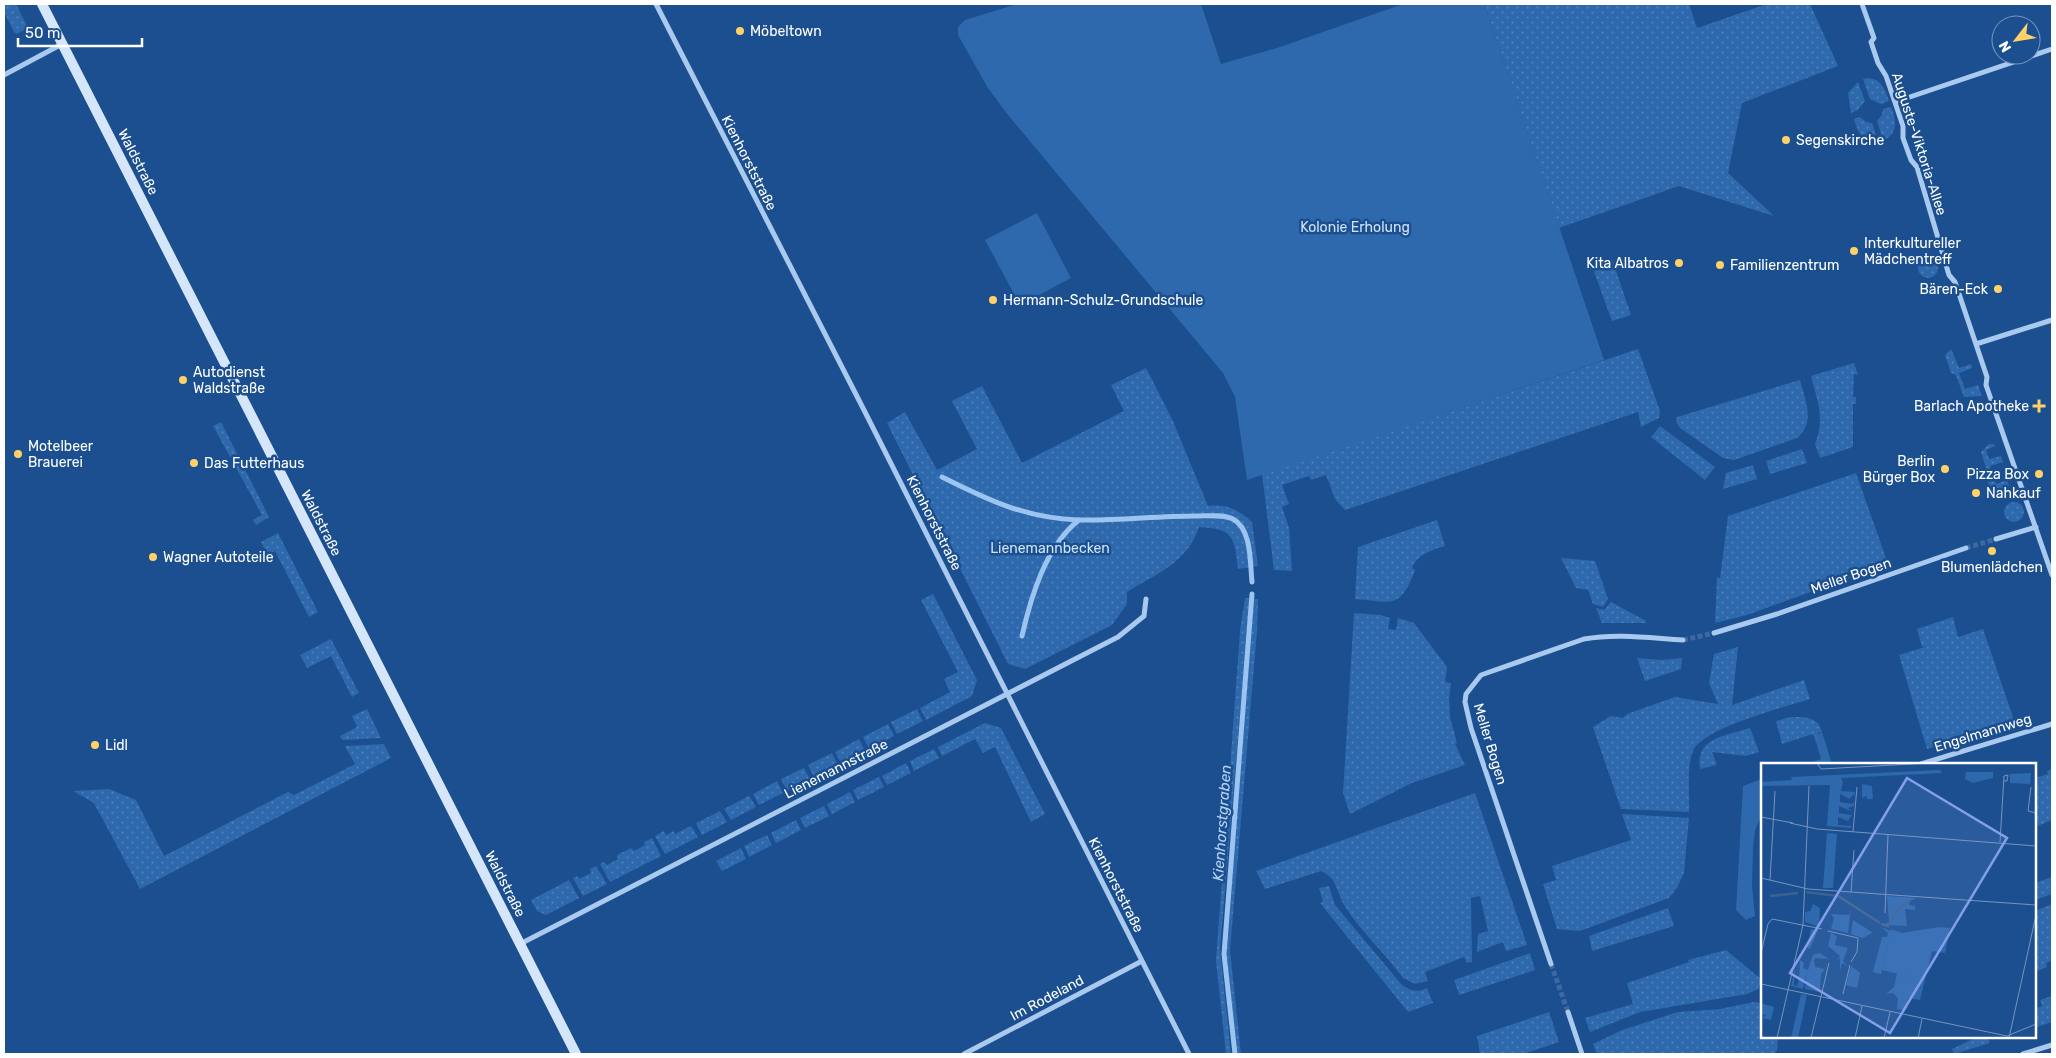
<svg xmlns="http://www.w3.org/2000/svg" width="2056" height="1058" font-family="Rubik,sans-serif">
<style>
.grass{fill:url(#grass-dots)}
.garden{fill:#2e69ad}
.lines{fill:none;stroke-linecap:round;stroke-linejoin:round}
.stream{stroke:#9cc4f0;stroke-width:5}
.street-tunnel{stroke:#3d69a0;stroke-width:5;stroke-dasharray:5 2.5;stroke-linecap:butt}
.street{stroke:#a9c9ee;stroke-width:5}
.secondary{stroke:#d6e6fa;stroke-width:10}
.poi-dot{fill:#ffd166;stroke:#1b4f8f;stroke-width:2}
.labels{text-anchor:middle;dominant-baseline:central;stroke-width:5;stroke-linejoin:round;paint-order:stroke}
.poi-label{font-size:14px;fill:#fff;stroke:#1b4f8f;text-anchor:start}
.street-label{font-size:14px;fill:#fff;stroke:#1b4f8f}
.park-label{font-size:14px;fill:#cfe3fa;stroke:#1b4f8f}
.water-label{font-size:15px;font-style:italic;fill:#b5d3f5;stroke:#1b4f8f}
.inset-river{fill:none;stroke:#3c6290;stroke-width:2.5}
.inset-road{fill:none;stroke:#7695bc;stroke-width:1}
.view{fill:#839eea;fill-opacity:0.15;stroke:#839eea;stroke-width:2.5}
.inset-edge{fill:none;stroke:#fff;stroke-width:2.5}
</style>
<defs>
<pattern id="grass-dots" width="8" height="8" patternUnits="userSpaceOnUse" patternTransform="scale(1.25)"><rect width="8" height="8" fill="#2e69ad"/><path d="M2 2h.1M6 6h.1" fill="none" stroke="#4d80b9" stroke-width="1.8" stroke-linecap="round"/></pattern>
</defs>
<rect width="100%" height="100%" fill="#1b4f8f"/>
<!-- grass -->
<path class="grass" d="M4,4H16L28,28L17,34L14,32L4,12Z
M1484,4H1689L1697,28L1767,4H1810L1838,66L1742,103L1728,173L1774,216L1679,186L1559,228Z
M1863,79C1880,76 1885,88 1889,101L1881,104L1870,99Z
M1858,82L1865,101L1858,110L1851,113L1848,93Z
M1891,107C1896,120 1899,134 1883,140L1877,121L1882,115L1883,109Z
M1860,117L1866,122L1872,123L1878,141C1862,144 1858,132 1854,119Z
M1918 268a10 10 0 1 1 20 0a10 10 0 1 1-20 0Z
M1612,259L1631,315L1612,321L1592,266Z
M1638,349L1660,411L1659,418L1641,427L1638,412L1345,510L1335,499L1326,475L1311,480L1309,476L1282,485L1289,504L1282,507L1289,528L1292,571L1274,570L1262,474Z
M1951,349L1959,368L1971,364L1972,368L1959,373L1965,389L1978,385L1982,396L1964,397L1956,375L1951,373L1945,355Z
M1854,363L1858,375L1854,374L1853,397H1856V404H1853V447L1820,458L1815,444C1825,418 1818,403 1811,376Z
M1146,368L1172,419L1208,506C1228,504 1237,509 1252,522L1258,566L1238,569C1234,536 1234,529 1199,527C1188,562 1156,574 1127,592V604L1112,625L1025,669L1008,664L887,423L905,412L937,470L977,449L952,401L982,386L1022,463L1124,411L1111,385Z
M1800,380C1805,400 1816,422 1797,438L1734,460L1723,458L1680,428L1676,422L1677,417Z
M221,422L269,517L256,525L253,520L262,515L213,426Z
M1660,426L1715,467L1705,480L1651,437Z
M1989,444H1994L1995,446L1986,450L1989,459L2001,456L2003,462L1990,466L1996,484L2007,480L2009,486L2003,490L1990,488L1984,472L1986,468L1981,452Z
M1802,449L1807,463L1770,474L1766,461Z
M1753,465L1757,479L1723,489L1726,473Z
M1856,473L1888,564L1747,615L1715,623L1717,578H1720L1728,516Z
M2004 512a10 10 0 1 1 20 0a10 10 0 1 1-20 0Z
M1437,520L1445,546C1432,550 1418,554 1412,568L1415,570C1400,610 1393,602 1355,599L1358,547Z
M278,533L318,612L309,617L275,551L268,555L261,542Z
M1561,558L1595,561L1608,599L1603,607L1593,604L1588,590L1576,588Z
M933,594L977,680L972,696L926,720L920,708L950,692L944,679L958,672L921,600Z
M1245,598H1250L1220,949L1231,1054H1226L1216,961L1240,631Z
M1254,599H1258L1257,631L1230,950L1241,1054H1237L1226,950Z
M1611,602L1646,621V623H1602L1596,608L1604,610Z
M1354,613L1381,615L1390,618L1388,629L1396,630L1398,618L1414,623L1447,667L1445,682L1451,683L1449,698L1450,717L1457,743L1455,744L1465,765L1412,783L1350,814L1343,793Z
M1953,617L1958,637L1983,629L2014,720L1927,749L1899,655L1928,646L1922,647L1917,629Z
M331,639L359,693L352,697L331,656L307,668L300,655Z
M1738,647L1732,705L1804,680L1810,699C1785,707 1702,728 1693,751C1686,769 1690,794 1689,812L1621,809L1593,727L1611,716L1623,718L1627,714L1675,697L1718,704L1709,683L1714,654Z
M1637,658L1661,660L1682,658L1681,669L1645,681Z
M367,709L381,738L342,740L340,736L357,727L352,716Z
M917,709L923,721L897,734L891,722Z
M1791,717C1804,717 1818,716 1822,732L1818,733L1820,744L1817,745L1813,734L1782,744L1776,721Z
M985,723L1001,728L1045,814L1031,822L995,747L983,753L975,739L942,756L938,747Z
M888,724L894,736L869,749L863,737Z
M1750,728L1759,752L1746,756L1712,752L1717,765L1700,769C1695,737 1726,736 1750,728Z
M859,739L865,751L841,763L835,752Z
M384,744L391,758L140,889L94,803L73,791L109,789L136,800L164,856L288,792L294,795L355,764L345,746Z
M934,749L939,758L914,771L910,761Z
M832,753L838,765L814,777L808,765Z
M906,763L911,773L887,785L882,776Z
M804,768L810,779L787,791L781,779Z
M2052,769V820L2035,827V778L2048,774L2047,771Z
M879,777L884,787L858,800L853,790Z
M777,781L783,793L759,805L753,794Z
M850,792L855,802L832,814L827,804Z
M1475,793L1527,945L1506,951L1503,942L1477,952L1478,934L1488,931L1480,896L1471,898L1472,962L1467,963L1464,957L1425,972L1428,981L1415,984L1403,978C1386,954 1362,933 1346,908C1336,894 1339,879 1321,871L1265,889L1256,871Z
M749,796L756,807L731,820L724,809Z
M824,806L829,816L805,828L800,818Z
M720,811L727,822L702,835L696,823Z
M1622,814L1689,818L1684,873L1677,888L1669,898L1580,931L1557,929L1543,884L1556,880L1552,866L1631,840Z
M796,820L801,830L776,843L771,833Z
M691,826L698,837L665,854L655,836L664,831L666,835L674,831L675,834Z
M767,835L772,845L749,857L744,846Z
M652,838L661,856L610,882L600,864L604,862L607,865L618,859L617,855L631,848L634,851L645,845L644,842Z
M741,848L746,859L722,871L716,861Z
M596,866L607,884L583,896L573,878L577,876L579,879L591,873L590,869Z
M2052,877V894L2035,900V883Z
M569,880L579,898L546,915L537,911L531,900Z
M1329,886L1335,905L1402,985C1411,991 1417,993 1427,988L1433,1003L1408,1012L1320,903L1323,902L1319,888Z
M2052,904V961L2046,963L2047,967L2035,972V911Z
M1668,908L1674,926L1592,951L1589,936Z
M1726,950L1762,980L1758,989L1747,994L1640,1012L1590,1032L1585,1018L1633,1004L1627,983L1689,962L1688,960Z
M1530,953L1535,970L1459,995L1454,980Z
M2052,996V1022L2037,1027L2035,1009L2042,1006L2040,1000Z
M1754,1002L1762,1003V1037H1778L1777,1050L1775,1053L1597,1054L1593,1044L1622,1030L1678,1012L1720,1009Z
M1549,1012L1559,1042L1523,1054H1480L1477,1036Z
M1977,1037H1987L1990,1043L1954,1054L1952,1049Z"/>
<!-- garden -->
<path class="garden" d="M1017,4H1201L1221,64L1280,47L1403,4H1484L1604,360L1247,480L1235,397L1223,373L1008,115L988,88L958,35V27L965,20Z
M1037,213L1071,278L1020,305L985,240Z
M1822,732L1832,764H1806L1821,759L1817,745L1820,743L1816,736Z
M1762,779V814L1755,830L1753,849L1752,886L1755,916L1746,920L1736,910L1743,786Z"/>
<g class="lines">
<!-- stream -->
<path class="stream" d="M942,477C988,500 1025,518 1078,520C1117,521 1156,516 1195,516C1207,516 1223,514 1233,519C1252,529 1250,564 1252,582
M1022,636C1031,596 1046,546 1079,520
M1235,1054L1224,954L1252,594"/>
<!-- street-tunnel -->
<path class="street-tunnel" d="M1966,548L1996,539
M1683,640L1714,633
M1551,964L1568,1012"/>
<!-- street -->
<path class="street" d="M656,4L865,412L1189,1054
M1862,4L1874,38L1871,42L1878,63L1886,76L1903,126V138L1911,160L1917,167L1949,275L1955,282L1987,377L1986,385L2052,575
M4,75L62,44
M1895,102L2052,49
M1976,344L2052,320
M1996,539L2036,527
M1714,633L1777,614L1966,548
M1921,764L2052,724
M520,944L1118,637L1144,616L1146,599
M1551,964L1471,728L1465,702L1466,694L1481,675L1584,639C1617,633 1650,638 1683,640
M1568,1012L1582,1054
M964,1054L1142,961
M2023,1054L2052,1045"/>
<!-- secondary -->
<path class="secondary" d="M42,4L576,1054"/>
</g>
<!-- markers -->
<g class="poi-dot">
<circle cx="740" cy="31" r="5"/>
<circle cx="1786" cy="140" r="5"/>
<circle cx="1854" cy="251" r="5"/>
<circle cx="1679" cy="263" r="5"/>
<circle cx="1720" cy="265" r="5"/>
<circle cx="1998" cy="289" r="5"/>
<circle cx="993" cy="300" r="5"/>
<circle cx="183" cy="380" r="5"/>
<path d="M2036.5 398.5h5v5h5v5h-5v5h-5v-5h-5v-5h5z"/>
<circle cx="18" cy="454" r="5"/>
<circle cx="194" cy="463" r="5"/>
<circle cx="1945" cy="469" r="5"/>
<circle cx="2039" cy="474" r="5"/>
<circle cx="1976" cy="493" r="5"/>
<circle cx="1992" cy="551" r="5"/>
<circle cx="153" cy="557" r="5"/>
<circle cx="95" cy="745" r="5"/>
</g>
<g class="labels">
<!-- poi labels -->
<g class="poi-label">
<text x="750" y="31">Möbeltown</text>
<text x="1796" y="140">Segenskirche</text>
<text x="1864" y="243">Interkultureller<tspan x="1864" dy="16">Mädchentreff</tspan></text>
<text x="1669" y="263" text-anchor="end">Kita Albatros</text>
<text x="1730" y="265">Familienzentrum</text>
<text x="1988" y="289" text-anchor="end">Bären-Eck</text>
<text x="1003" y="300">Hermann-Schulz-Grundschule</text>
<text x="193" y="372">Autodienst<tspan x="193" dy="16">Waldstraße</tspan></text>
<text x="2029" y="406" text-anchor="end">Barlach Apotheke</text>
<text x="28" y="446">Motelbeer<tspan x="28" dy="16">Brauerei</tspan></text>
<text x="1935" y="461" text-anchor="end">Berlin<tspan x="1935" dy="16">Bürger Box</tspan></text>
<text x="204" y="463">Das Futterhaus</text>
<text x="2029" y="474" text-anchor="end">Pizza Box</text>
<text x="1986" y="493">Nahkauf</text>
<text x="163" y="557">Wagner Autoteile</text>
<text x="1992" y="567" text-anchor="middle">Blumenlädchen</text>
<text x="105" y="745">Lidl</text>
</g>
<!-- street labels -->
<g class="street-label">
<text transform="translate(1919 144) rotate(72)">Auguste-Viktoria-Allee</text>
<text transform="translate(138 162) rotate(63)">Waldstraße</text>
<text transform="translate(749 163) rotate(63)">Kienhorststraße</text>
<text transform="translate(321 523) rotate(63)">Waldstraße</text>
<text transform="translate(934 523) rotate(63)">Kienhorststraße</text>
<text transform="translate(1851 576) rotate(-19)">Meller Bogen</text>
<text transform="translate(1983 733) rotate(-17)">Engelmannweg</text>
<text transform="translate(1490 744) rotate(73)">Meller Bogen</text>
<text transform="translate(836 769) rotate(-27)">Lienemannstraße</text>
<text transform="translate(505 884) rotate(63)">Waldstraße</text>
<text transform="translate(1116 885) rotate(63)">Kienhorststraße</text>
<text transform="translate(1047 998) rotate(-28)">Im Rodeland</text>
</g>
<!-- park labels -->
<g class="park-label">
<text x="1355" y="227">Kolonie Erholung</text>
<text x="1050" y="548">Lienemannbecken</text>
</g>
<!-- water labels -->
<g class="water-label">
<text transform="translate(1222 823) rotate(-86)">Kienhorstgraben</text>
</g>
</g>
<!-- overview -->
<g transform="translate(1761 763)">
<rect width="275" height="275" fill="#1b4f8f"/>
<path d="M179,7L181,10L80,15L82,19L80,28L94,29L93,36V31L88,36L79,31V39L91,41L93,38V43L87,45L92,49L78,43V50L90,52L92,50L87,58L77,54V62L91,63L90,65L66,63L69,22L0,23V19L31,17L30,14ZM270,10L269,21L249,20V11ZM66,70L76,71L72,125H62ZM126,133L156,135L149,138L148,142L154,143V147L144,146L146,163L121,162L128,159ZM52,141L59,145L58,164L44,159V149L49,148ZM90,145L87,170L70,166L73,155L70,151L88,152ZM92,157L111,169L110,171L101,175L90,171ZM120,164L130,168L120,211L112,209L121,174H126L127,170ZM50,166L57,167L49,186L46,184ZM70,170L76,173L74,182L87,185L82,198L86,203L81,200L79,208V195L75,199L79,193L67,183ZM59,190L68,196L54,195L53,198L54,204L64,206L60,211L59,229L44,226L46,208L42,226L30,223L34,205L33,222L36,223L38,216L39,198L35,200L36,197L41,198L43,200L42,205L47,207L52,192ZM90,203L99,210L96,225L85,222ZM136,210L164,216L159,237L147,235L145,247L136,246L137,235L132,230L125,231L133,224ZM40,231L46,232L37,275H30ZM0,240L13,244L10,257L1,255L5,252L0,251Z" fill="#2e69ad"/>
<path d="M205,9H232V15L212,20L204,16ZM101,21L111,23L112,36H106V33L101,35ZM178,164L189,165L184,190L171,188L164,217L121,207L130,166L141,170Z" fill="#2e69ad"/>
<path class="inset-river" d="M45,129L77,133L119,160M9,133L37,130M120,161L127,163L138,145L148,138"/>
<path class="inset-road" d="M56,0L60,6L169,0M270,24L267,48L275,50M0,54L32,60M29,60L56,66L275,83M92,69L96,24M239,79L243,13L247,12L246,18H243M0,115L47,126L275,142M9,117L14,28M90,129L93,87M124,150L127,71M67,168L97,175L96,189L90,199M0,190L7,161L11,156L61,166M0,221L246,273L275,261M82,231L89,202M16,275L42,162L48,23M50,275L68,200M94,275L101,243M123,275L129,249M157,275L161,256M248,275L275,152"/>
<path class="view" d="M146,15L246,75L129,270L29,210Z"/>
<rect width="275" height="275" class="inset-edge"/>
</g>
<!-- border -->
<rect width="2056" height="1058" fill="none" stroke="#ffffff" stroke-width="10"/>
<!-- north arrow -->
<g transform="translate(2016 40) rotate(239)"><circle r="24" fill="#1b4f8f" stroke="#7695bc"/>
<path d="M0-4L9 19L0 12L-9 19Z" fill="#ffd166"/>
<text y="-8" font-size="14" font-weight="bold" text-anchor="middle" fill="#ffffff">N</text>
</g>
<!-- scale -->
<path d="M18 38v8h124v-8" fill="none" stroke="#ffffff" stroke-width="2.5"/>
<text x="25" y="38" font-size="15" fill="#ffffff" stroke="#1b4f8f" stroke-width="4" paint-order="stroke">50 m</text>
</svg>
